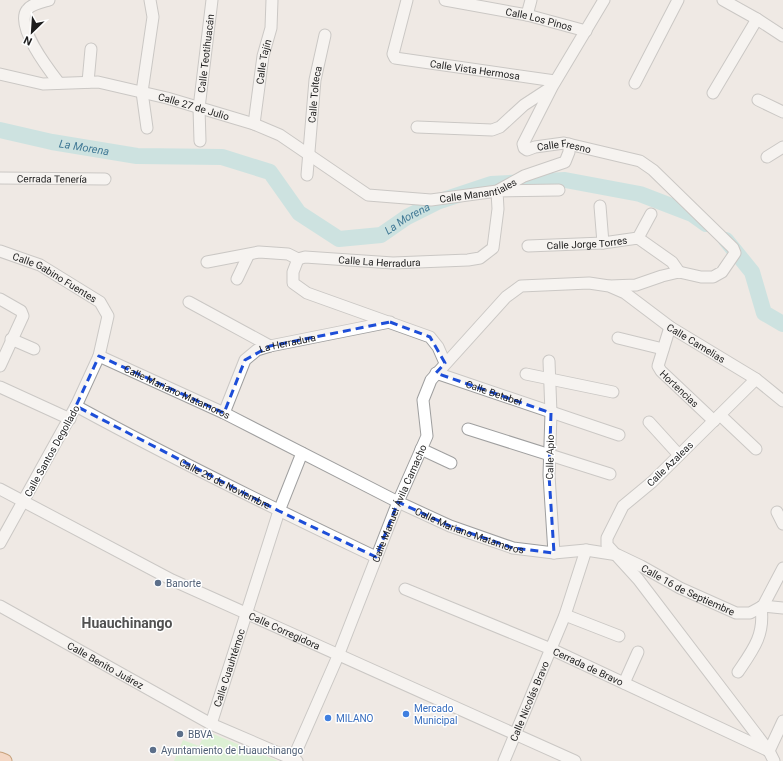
<svg xmlns="http://www.w3.org/2000/svg" width="783" height="761" font-family="Roboto,sans-serif">
<style>
.park{fill:#c6f9c1}
.lines{fill:none;stroke-linecap:round;stroke-linejoin:round}
.river{stroke:#a4dadc;stroke-width:16}
.minor-casing{stroke:#9f9f9f;stroke-width:13}
.major-casing{stroke:#974b01;stroke-width:15}
.minor{stroke:#fff;stroke-width:11}
.major{stroke:#fbc29d;stroke-width:13}
.marked{fill:none;stroke:#1d4ed8;stroke-width:3;stroke-dasharray:8 5;stroke-linejoin:round}
.service-dot{fill:#5c6f8a;stroke:#fff;stroke-width:1.5}
.shop-dot{fill:#3f7fe0;stroke:#fff;stroke-width:1.5}
.labels{text-anchor:middle;dominant-baseline:central;stroke-width:3;stroke-linejoin:round;paint-order:stroke}
.street-label{font-size:10px;fill:#1e1e1e;stroke:#fff}
.service-label{font-size:10px;fill:#4e5e75;stroke:#fff;text-anchor:start}
.shop-label{font-size:10px;fill:#366cbe;stroke:#fff;text-anchor:start}
.water-label{font-size:11px;font-style:italic;fill:#427a96;stroke:#fff}
.district-label{font-size:14px;font-weight:bold;fill:#515151;stroke:#fff}
</style>
<rect width="100%" height="100%" fill="#efe9e4"/>
<!-- park -->
<path class="park" d="M206,731L278,761H174L183,740L199,746Z"/>
<g class="lines">
<!-- river -->
<g class="river">
<path id="s1" d="M0,130L52,142L137,156L222,157L270,172L299,213L339,239L381,235L407,217L437,202L491,184L565,180L640,194L692,214L706,224"/>
<path d="M726,240L752,272L764,313L783,324"/>
</g>
<defs>
<g id="minor">
<path d="M49,0C42,2 31,4 27,10C15,26 49,70 59,83"/>
<path id="s2" d="M407,0L393,54L395,58L555,81"/>
<path id="s3" d="M445,0L527,15L586,31"/>
<path id="s4" d="M604,0L552,87L523,144L524,148L527,150L535,147L564,143L640,161L653,170L733,248L735,253L722,272L713,277H701L679,272L662,276L636,285L610,286"/>
<path d="M723,0L757,19L783,36"/>
<path d="M527,15L531,0"/>
<path id="s5" d="M0,74L43,84L98,82L167,98L254,124L280,135L368,195L431,200L497,191L524,176L565,162L569,152V144"/>
<path d="M88,82L91,49"/>
<path d="M635,83L678,0"/>
<path d="M713,93L757,19"/>
<path d="M758,100L783,112"/>
<path id="s6" d="M254,124L263,56L271,28L272,0"/>
<path d="M417,127L492,130L500,127L524,105L550,88"/>
<path d="M147,128L142,92L153,17L150,0"/>
<path id="s7" d="M200,141L199,108L212,0"/>
<path d="M767,157L783,147"/>
<path id="s8" d="M307,175L315,80L325,35"/>
<path id="s9" d="M0,178L105,179"/>
<path d="M600,206L603,243"/>
<path d="M638,238L651,214"/>
<path id="s10" d="M528,246L603,243L638,238L672,262L679,272"/>
<path id="s11" d="M0,251L40,265L100,302L108,316L99,356L76,406L0,543"/>
<path d="M298,259L293,272V283L307,293L430,337L438,347L445,363"/>
<path id="s12" d="M207,262L259,252L288,254L298,259L305,257L393,263L468,260L480,258L493,248L498,209L497,191L559,190"/>
<path d="M237,279L248,256"/>
<path d="M0,299L21,311L23,316L0,366"/>
<path d="M189,302L270,346"/>
<path id="s13" d="M670,327L658,366L661,371L714,421"/>
<path d="M618,338L663,349"/>
<path d="M11,339L34,349"/>
<path id="s14" d="M99,356L224,413L398,502L450,526L513,548L554,553L586,550L618,555L641,566L680,588L736,613H750L763,606L783,568"/>
<path d="M549,361L551,413L549,475L554,553"/>
<path id="s15" d="M436,373L619,435"/>
<path d="M526,374L613,392"/>
<path d="M756,379L652,482L623,506L607,538V545L638,579L769,751L774,761"/>
<path d="M0,387L70,419"/>
<path id="s16" d="M76,406C175,460 275,509 376,557"/>
<path id="s17" d="M224,413L245,360L257,350L270,346L390,322"/>
<path d="M720,415L756,449"/>
<path d="M649,422L679,455"/>
<path d="M468,429L610,474"/>
<path d="M421,449L451,463"/>
<path id="s18" d="M0,489L172,580L575,761"/>
<path d="M777,512L783,524"/>
<path id="s19" d="M405,589L551,649L769,751L783,721"/>
<path id="s20" d="M0,606L211,724L297,761"/>
<path d="M763,606L783,608"/>
<path d="M565,615L619,636"/>
<path d="M738,672C753,650 765,635 761,607"/>
<path d="M624,683L638,652"/>
<path id="s21" d="M211,724L279,511L302,453"/>
<path id="s22" d="M292,761L338,656L398,502L427,436L423,400L431,380L506,297L521,286L589,283L609,286L625,293L670,327L756,379L783,401"/>
<path id="s23" d="M504,761L565,615L586,550"/>
</g>
<path id="major" d="M0,759L5,761"/>
</defs>
<!-- minor casing -->
<use href="#minor" class="minor-casing"/>
<!-- major casing -->
<use href="#major" class="major-casing"/>
<!-- minor -->
<use href="#minor" class="minor"/>
<!-- major -->
<use href="#major" class="major"/>
</g>
<!-- marked area -->
<path d="M0 0H783V761H0ZM390,322L430,337L445,363L436,373L551,413L549,475L554,553L513,548L450,526L398,502L376,557L279,511L76,406L99,356L224,413L245,360L270,346Z" fill="#efe9e4" fill-opacity=".55" fill-rule="evenodd"/>
<path class="marked" d="M390,322L430,337L445,363L436,373L551,413L549,475L554,553L513,548L450,526L398,502L376,557L279,511L76,406L99,356L224,413L245,360L270,346Z"/>
<!-- markers -->
<g class="service-dot">
<circle cx="158" cy="583" r="4"/>
<circle cx="180" cy="734" r="4"/>
<circle cx="153" cy="750" r="4"/>
</g>
<g class="shop-dot">
<circle cx="406" cy="714" r="4"/>
<circle cx="328" cy="718" r="4"/>
</g>
<g class="labels">
<!-- street labels -->
<g class="street-label">
<text stroke="none"><textPath href="#s3" startOffset="96">Calle Los Pinos</textPath></text>
<text stroke="none"><textPath href="#s7" startOffset="88">Calle Teotihuacán</textPath></text>
<text stroke="none"><textPath href="#s6" startOffset="63">Calle Tajín</textPath></text>
<text stroke="none"><textPath href="#s2" startOffset="141">Calle Vista Hermosa</textPath></text>
<text stroke="none"><textPath href="#s8" startOffset="81">Calle Tolteca</textPath></text>
<text stroke="none"><textPath href="#s5" startOffset="198">Calle 27 de Julio</textPath></text>
<text stroke="none"><textPath href="#s4" startOffset="211">Calle Fresno</textPath></text>
<text stroke="none"><textPath href="#s9" startOffset="52">Cerrada Tenería</textPath></text>
<text stroke="none"><textPath href="#s5" startOffset="507">Calle Manantiales</textPath></text>
<text stroke="none"><textPath href="#s10" startOffset="59">Calle Jorge Torres</textPath></text>
<text stroke="none"><textPath href="#s12" startOffset="175">Calle La Herradura</textPath></text>
<text stroke="none"><textPath href="#s11" startOffset="61">Calle Gabino Fuentes</textPath></text>
<text stroke="none"><textPath href="#s22" startOffset="733">Calle Camelias</textPath></text>
<text stroke="none"><textPath href="#s17" startOffset="104">La Herradura</textPath></text>
<text stroke="none"><textPath href="#s13" startOffset="72">Hortencias</textPath></text>
<text stroke="none"><textPath href="#s14" startOffset="86">Calle Mariano Matamoros</textPath></text>
<text stroke="none"><textPath href="#s15" startOffset="61">Calle Betabel</textPath></text>
<text transform="translate(52 451) rotate(-61)">Calle Santos Degollado</text>
<text transform="translate(550 457) rotate(-89)">Calle Apio</text>
<text transform="translate(670 464) rotate(-44)">Calle Azaleas</text>
<text stroke="none"><textPath href="#s16" startOffset="168">Calle 20 de Noviembre</textPath></text>
<text stroke="none"><textPath href="#s22" startOffset="279">Calle Manuel Ávila Camacho</textPath></text>
<text stroke="none"><textPath href="#s14" startOffset="410">Calle Mariano Matamoros</textPath></text>
<text stroke="none"><textPath href="#s14" startOffset="641">Calle 16 de Septiembre</textPath></text>
<text stroke="none"><textPath href="#s18" startOffset="318">Calle Corregidora</textPath></text>
<text stroke="none"><textPath href="#s20" startOffset="121">Calle Benito Juárez</textPath></text>
<text stroke="none"><textPath href="#s19" startOffset="199">Cerrada de Bravo</textPath></text>
<text stroke="none"><textPath href="#s21" startOffset="59">Calle Cuauhtémoc</textPath></text>
<text stroke="none"><textPath href="#s23" startOffset="65">Calle Nicolás Bravo</textPath></text>
</g>
<!-- service labels -->
<g class="service-label">
<text x="166" y="583">Banorte</text>
<text x="188" y="734">BBVA</text>
<text x="161" y="750">Ayuntamiento de Huauchinango</text>
</g>
<!-- shop labels -->
<g class="shop-label">
<text x="414" y="708">Mercado<tspan x="414" dy="12">Municipal</tspan></text>
<text x="336" y="718">MILANO</text>
</g>
<!-- water labels -->
<g class="water-label">
<text stroke="none"><textPath href="#s1" startOffset="86">La Morena</textPath></text>
<text stroke="none"><textPath href="#s1" startOffset="446">La Morena</textPath></text>
</g>
<!-- district labels -->
<g class="district-label">
<text x="127" y="623">Huauchinango</text>
</g>
</g>
<!-- north arrow -->
<g transform="translate(32 32) rotate(205)" stroke="#ffffff" stroke-width="3" paint-order="stroke">
<path d="M0-3L7 15L0 10L-7 15Z" fill="#1e1e1e"/>
<text y="-6" font-size="11" font-weight="bold" text-anchor="middle" fill="#1e1e1e">N</text>
</g>
</svg>
